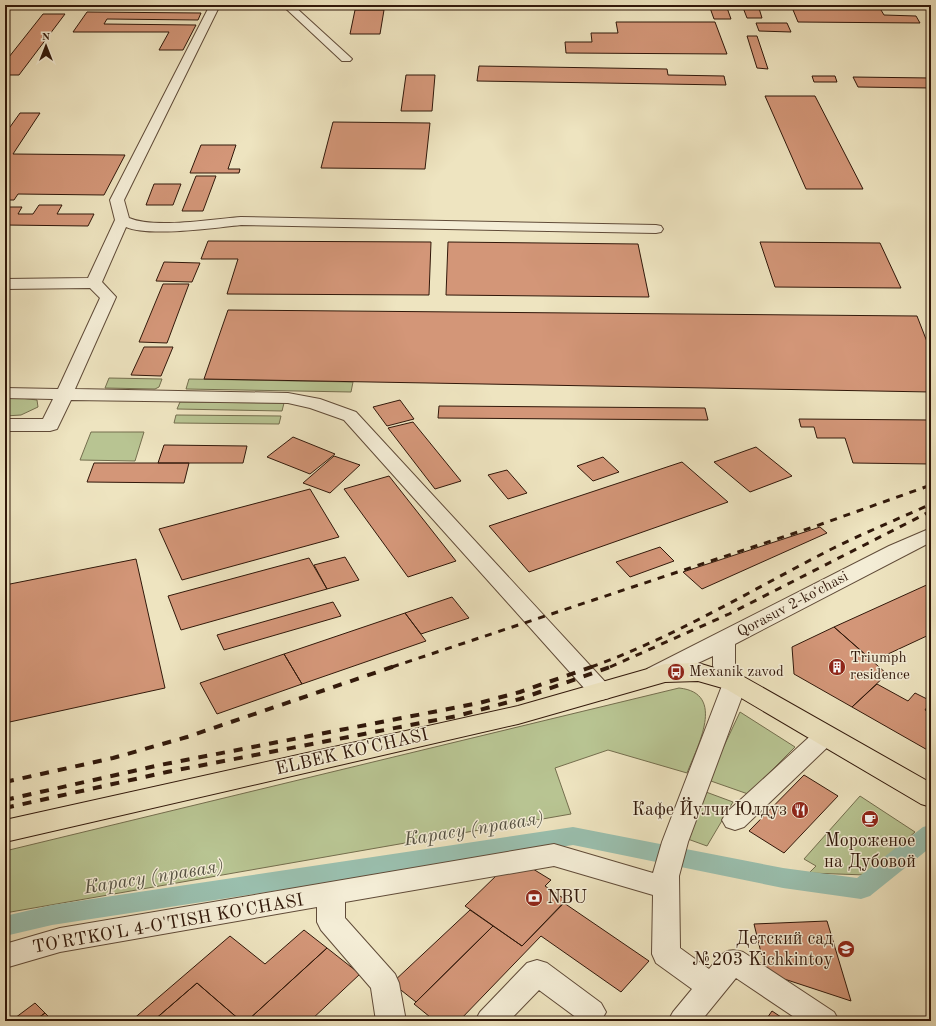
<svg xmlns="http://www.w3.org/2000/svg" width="936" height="1026" font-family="'Old Standard TT',serif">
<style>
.green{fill:#b8c492;stroke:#746e4e}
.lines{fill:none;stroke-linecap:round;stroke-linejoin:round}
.canal{fill:#9abfae;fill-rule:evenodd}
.building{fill:#d39678;stroke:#31180a}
.minor-casing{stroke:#604b38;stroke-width:2}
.major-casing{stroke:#31180a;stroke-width:2}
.minor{fill:#f4edd6;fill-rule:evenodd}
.major{fill:#eee4c0;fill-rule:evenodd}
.rail-far1{stroke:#31180a;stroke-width:3;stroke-dasharray:7 7;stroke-linecap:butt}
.rail{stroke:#31180a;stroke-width:4;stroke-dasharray:9 9;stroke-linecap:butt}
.labels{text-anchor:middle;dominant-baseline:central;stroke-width:3;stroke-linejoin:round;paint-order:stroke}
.street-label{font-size:15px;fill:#31180a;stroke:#f4edd6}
.poi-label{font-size:15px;fill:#31180a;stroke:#f4edd6;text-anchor:start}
.near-street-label{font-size:18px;fill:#31180a;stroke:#f4edd6}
.near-poi-label{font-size:18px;fill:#31180a;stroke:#f4edd6;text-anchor:end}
.near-water-label{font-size:19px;font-style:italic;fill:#565243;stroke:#f4edd6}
</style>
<rect width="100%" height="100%" fill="#eee4c0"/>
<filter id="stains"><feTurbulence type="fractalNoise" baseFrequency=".005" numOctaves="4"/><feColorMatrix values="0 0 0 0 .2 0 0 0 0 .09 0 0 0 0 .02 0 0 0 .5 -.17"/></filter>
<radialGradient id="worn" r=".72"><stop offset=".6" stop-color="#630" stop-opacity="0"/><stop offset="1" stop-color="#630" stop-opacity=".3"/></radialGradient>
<!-- green -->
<path class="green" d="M109,378L162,379L159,387L155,389L105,388Z
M189,379L353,382L351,392L186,389Z
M5,396L37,400L38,407L21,415L5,416Z
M180,402L284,403L282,411L177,409Z
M176,415L281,416L279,424L174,423Z
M91,432H144L135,461L80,460Z
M679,688C727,693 697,747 687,773L608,750L555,768L571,814L5,913V851Z
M740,712L795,747L748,794L708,780Z
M706,792L733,802L707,846L685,838Z
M860,796L915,832L866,875L809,873L816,866L804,859Z"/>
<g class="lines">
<!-- canal -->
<path class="canal" d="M931,825V847L870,896L861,899L783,888L573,845L52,925L5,936V916L52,905L573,827L783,868L857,878L923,827Z"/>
</g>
<!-- building -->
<path class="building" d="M709,5H726L731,19H714Z
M742,5H758L762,18H747Z
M791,5H878L884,15L916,16L920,23L798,22Z
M355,10H384L380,34H350Z
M87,12L201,13L198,20L107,19L104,24L196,25L183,50H159L169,32H73Z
M43,14H65L19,75H5V62Z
M616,22H715L727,54L566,53L565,42H592L591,33H618Z
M756,23H787L791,32L759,31Z
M747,36H757L768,69L757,68Z
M479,66L667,69L668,75L724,76L726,85L477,81Z
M406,75H435L432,111H401Z
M812,76H835L837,82H814Z
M853,77L931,78V88L858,87Z
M765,96H815L863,189H806Z
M20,113H40L13,154L125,155L104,195L18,194L14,200H5V134Z
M333,122L430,123L425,169L321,168Z
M201,145H236L228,169H240L239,173H190Z
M196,176H216L203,211H182Z
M154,184H181L173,205H146Z
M39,205H62L57,214H94L88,226L5,225V207H22L18,214H33Z
M208,241L431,242L429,295L227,294L238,259H201Z
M448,242L638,244L649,297L446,295Z
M760,242L880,243L901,288L775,287Z
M164,262L200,263L192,282L156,281Z
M163,284H189L167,343L139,342Z
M228,310L917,316L931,352V392L204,379Z
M144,347H173L161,376L131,375Z
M400,400L414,419L387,426L373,407Z
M439,406L705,408L708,420L438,418Z
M799,419L931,420V464L853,463L845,438H817L814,427H801Z
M413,422L461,481L435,489L388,428Z
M293,437L335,454L310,474L267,457Z
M164,445L247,446L243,463H158Z
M756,447L792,476L750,492L714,462Z
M334,456L360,465L330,493L303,483Z
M603,457L619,472L593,481L577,466Z
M682,462L728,502L529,572L489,526Z
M94,463H189L184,483L87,482Z
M507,470L527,493L508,499L488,475Z
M389,476L456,561L408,577L344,489Z
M310,489L339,537L182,580L159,529Z
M820,527L827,533L702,589L683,572Z
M660,547L674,561L630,577L616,562Z
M345,557L359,580L327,589L314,565Z
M309,558L327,589L181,630L168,596Z
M136,559L165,688L5,723V585Z
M931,583V634L873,661L834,627Z
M452,597L469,618L421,634L405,613Z
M333,602L341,616L224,650L217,635Z
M405,613L426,641L302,684L284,654Z
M834,627L887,674L852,707L794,674L792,647Z
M284,654L302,684L217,714L200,683Z
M877,684L908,701L915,693L931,701L925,710L931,713V752L852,707Z
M804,775L838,796L784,853L749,831Z
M533,869L551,880L545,886L566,900L522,946L465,906L499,873Z
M564,903L649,961L621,992L541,936L459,1021H435L414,1004L493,926L522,946Z
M470,910L493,926L416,1002L392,983Z
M827,921L851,1001L766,973L754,924Z
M304,930L327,948L247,1021H241L197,983L153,1021H131L230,936L265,964Z
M327,948L360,974L310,1021H247Z
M197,983L241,1021H226L220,1016L215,1021H153Z
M35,1003L45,1013L34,1021H11Z
M772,1011L787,1021H765Z
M45,1013L53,1021H34Z"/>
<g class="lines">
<defs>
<path id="minor" d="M210,5H220L124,200L129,218C155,229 212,219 241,217L656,225L661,226L663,229L661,232L656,233L241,225C214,228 149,237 126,227L102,282L116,297L75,389L288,393L320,399L356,412L609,686L613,692L609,698L601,700L593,698L344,420L310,408L288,403L71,400L57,429L50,431H5V419H43L53,399L5,398V388L58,389L100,298L90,288L5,289V279L88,278L115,220L110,200Z
M282,5H293L350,57L352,59L350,61H342Z
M342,5H517L512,8H347Z
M931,528V542L735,644V665L747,683L688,842L679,876L680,948L709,969C720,956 724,946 743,952L834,1012L839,1021H800L736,978L701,1021H668L673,1012L692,989L656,963L652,954L653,895L554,866L345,902V918L395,974L399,983L406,1021H376L371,988L321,930L317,922V907L60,952L5,968V944L60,928L554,844L653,873L662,842L723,683L713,666V656L655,683L647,681L644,675L647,669L889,546Z
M826,726L834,729L838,735L834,741L744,827L735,830L726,827L722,820L726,813L818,729Z
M537,960L547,963L601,1003L606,1012L601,1021H581L539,990L509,1021H475L480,1012L527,963Z"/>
<path id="major" d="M698,663L744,677L931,783V807L921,804L726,689L698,681L665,682L518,724L5,842V820L518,706L665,664Z"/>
</defs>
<!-- minor casing -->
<use href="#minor" class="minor-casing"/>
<!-- major casing -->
<use href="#major" class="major-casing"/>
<!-- minor -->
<use href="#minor" class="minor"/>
<!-- major -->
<use href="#major" class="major"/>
<!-- rail-far1 -->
<path class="rail-far1" d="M392,667L816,526L931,485
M591,667C672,638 745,594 820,555C856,536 894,521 931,504
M610,667L729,614L931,511"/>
<!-- rail -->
<path class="rail" d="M5,782L113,758L187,737L395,666
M5,800L160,765L479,703L520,692L594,666
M5,808L167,772L457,716L520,699L613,666"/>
</g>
<!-- icons -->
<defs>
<symbol id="building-disc" viewBox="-11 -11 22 22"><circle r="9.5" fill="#8f2418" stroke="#f4edd6"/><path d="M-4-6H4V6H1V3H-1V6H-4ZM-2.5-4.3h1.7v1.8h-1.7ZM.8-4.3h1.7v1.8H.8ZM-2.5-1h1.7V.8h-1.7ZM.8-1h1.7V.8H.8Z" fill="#fff"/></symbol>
<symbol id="bus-disc" viewBox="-11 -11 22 22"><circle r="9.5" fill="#8f2418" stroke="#f4edd6"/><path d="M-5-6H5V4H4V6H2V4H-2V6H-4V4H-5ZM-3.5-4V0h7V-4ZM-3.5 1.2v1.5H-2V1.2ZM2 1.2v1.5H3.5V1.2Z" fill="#fff"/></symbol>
<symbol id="restaurant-disc" viewBox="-11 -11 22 22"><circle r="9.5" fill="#8f2418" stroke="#f4edd6"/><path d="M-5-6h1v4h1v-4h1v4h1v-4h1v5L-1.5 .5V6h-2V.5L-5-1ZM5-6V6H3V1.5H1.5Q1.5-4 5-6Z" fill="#fff"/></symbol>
<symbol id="cafe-disc" viewBox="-11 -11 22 22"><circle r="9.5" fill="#8f2418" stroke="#f4edd6"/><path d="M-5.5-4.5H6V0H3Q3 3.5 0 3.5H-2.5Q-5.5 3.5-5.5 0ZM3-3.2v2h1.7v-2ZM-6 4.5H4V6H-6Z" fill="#fff"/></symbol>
<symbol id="bank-disc" viewBox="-11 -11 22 22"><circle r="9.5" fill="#8f2418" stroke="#f4edd6"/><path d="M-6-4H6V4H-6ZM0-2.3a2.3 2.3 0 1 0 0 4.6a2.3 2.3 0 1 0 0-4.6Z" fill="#fff"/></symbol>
<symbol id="school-disc" viewBox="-11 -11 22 22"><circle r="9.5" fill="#8f2418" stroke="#f4edd6"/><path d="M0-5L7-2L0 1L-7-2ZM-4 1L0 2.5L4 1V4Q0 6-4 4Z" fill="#fff"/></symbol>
</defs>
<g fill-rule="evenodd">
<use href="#building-disc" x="827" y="657" width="20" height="20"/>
<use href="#bus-disc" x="666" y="662" width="20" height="20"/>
<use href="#restaurant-disc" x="790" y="800" width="20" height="20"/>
<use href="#cafe-disc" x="860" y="809" width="20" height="20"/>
<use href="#bank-disc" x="524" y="888" width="20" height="20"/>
<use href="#school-disc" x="836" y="939" width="20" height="20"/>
</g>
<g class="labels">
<!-- street labels -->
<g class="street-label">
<text transform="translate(793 605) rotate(-28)">Qorasuv 2-koʻchasi</text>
</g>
<!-- poi labels -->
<g class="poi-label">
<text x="850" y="658">Triumph<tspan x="850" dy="17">residence</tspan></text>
<text x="689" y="672">Mexanik zavod</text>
</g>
<!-- near-street labels -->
<g class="near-street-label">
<text transform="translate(352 752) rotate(-13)">ELBEK KO'CHASI</text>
<text transform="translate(168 924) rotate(-10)">TO'RTKO'L 4-O'TISH KO'CHASI</text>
</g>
<!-- near-poi labels -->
<g class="near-poi-label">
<text x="787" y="810">Кафе Йулчи Юлдуз</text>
<text x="870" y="841" text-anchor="middle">Мороженое<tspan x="870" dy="21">на Дубовой</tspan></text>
<text x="547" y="898" text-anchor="start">NBU</text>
<text x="833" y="939">Детский сад<tspan x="833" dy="21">№203 Kichkintoy</tspan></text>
</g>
<!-- near-water labels -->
<g class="near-water-label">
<text transform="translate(474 830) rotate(-9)">Карасу (правая)</text>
<text transform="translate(154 878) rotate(-9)">Карасу (правая)</text>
</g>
</g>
<!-- margin -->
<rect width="936" height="1026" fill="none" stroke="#eee4c0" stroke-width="20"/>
<rect x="6" y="6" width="924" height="1014" fill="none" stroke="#31180a" stroke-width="2"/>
<rect x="10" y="10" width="916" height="1006" fill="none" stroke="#31180a"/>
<!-- north arrow -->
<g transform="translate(46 46)" stroke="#f4edd6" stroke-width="3" paint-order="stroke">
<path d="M0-3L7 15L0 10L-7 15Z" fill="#31180a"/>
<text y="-6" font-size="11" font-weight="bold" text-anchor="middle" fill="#31180a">N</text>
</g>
<rect width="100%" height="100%" filter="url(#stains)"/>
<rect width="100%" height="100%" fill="url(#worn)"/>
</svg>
